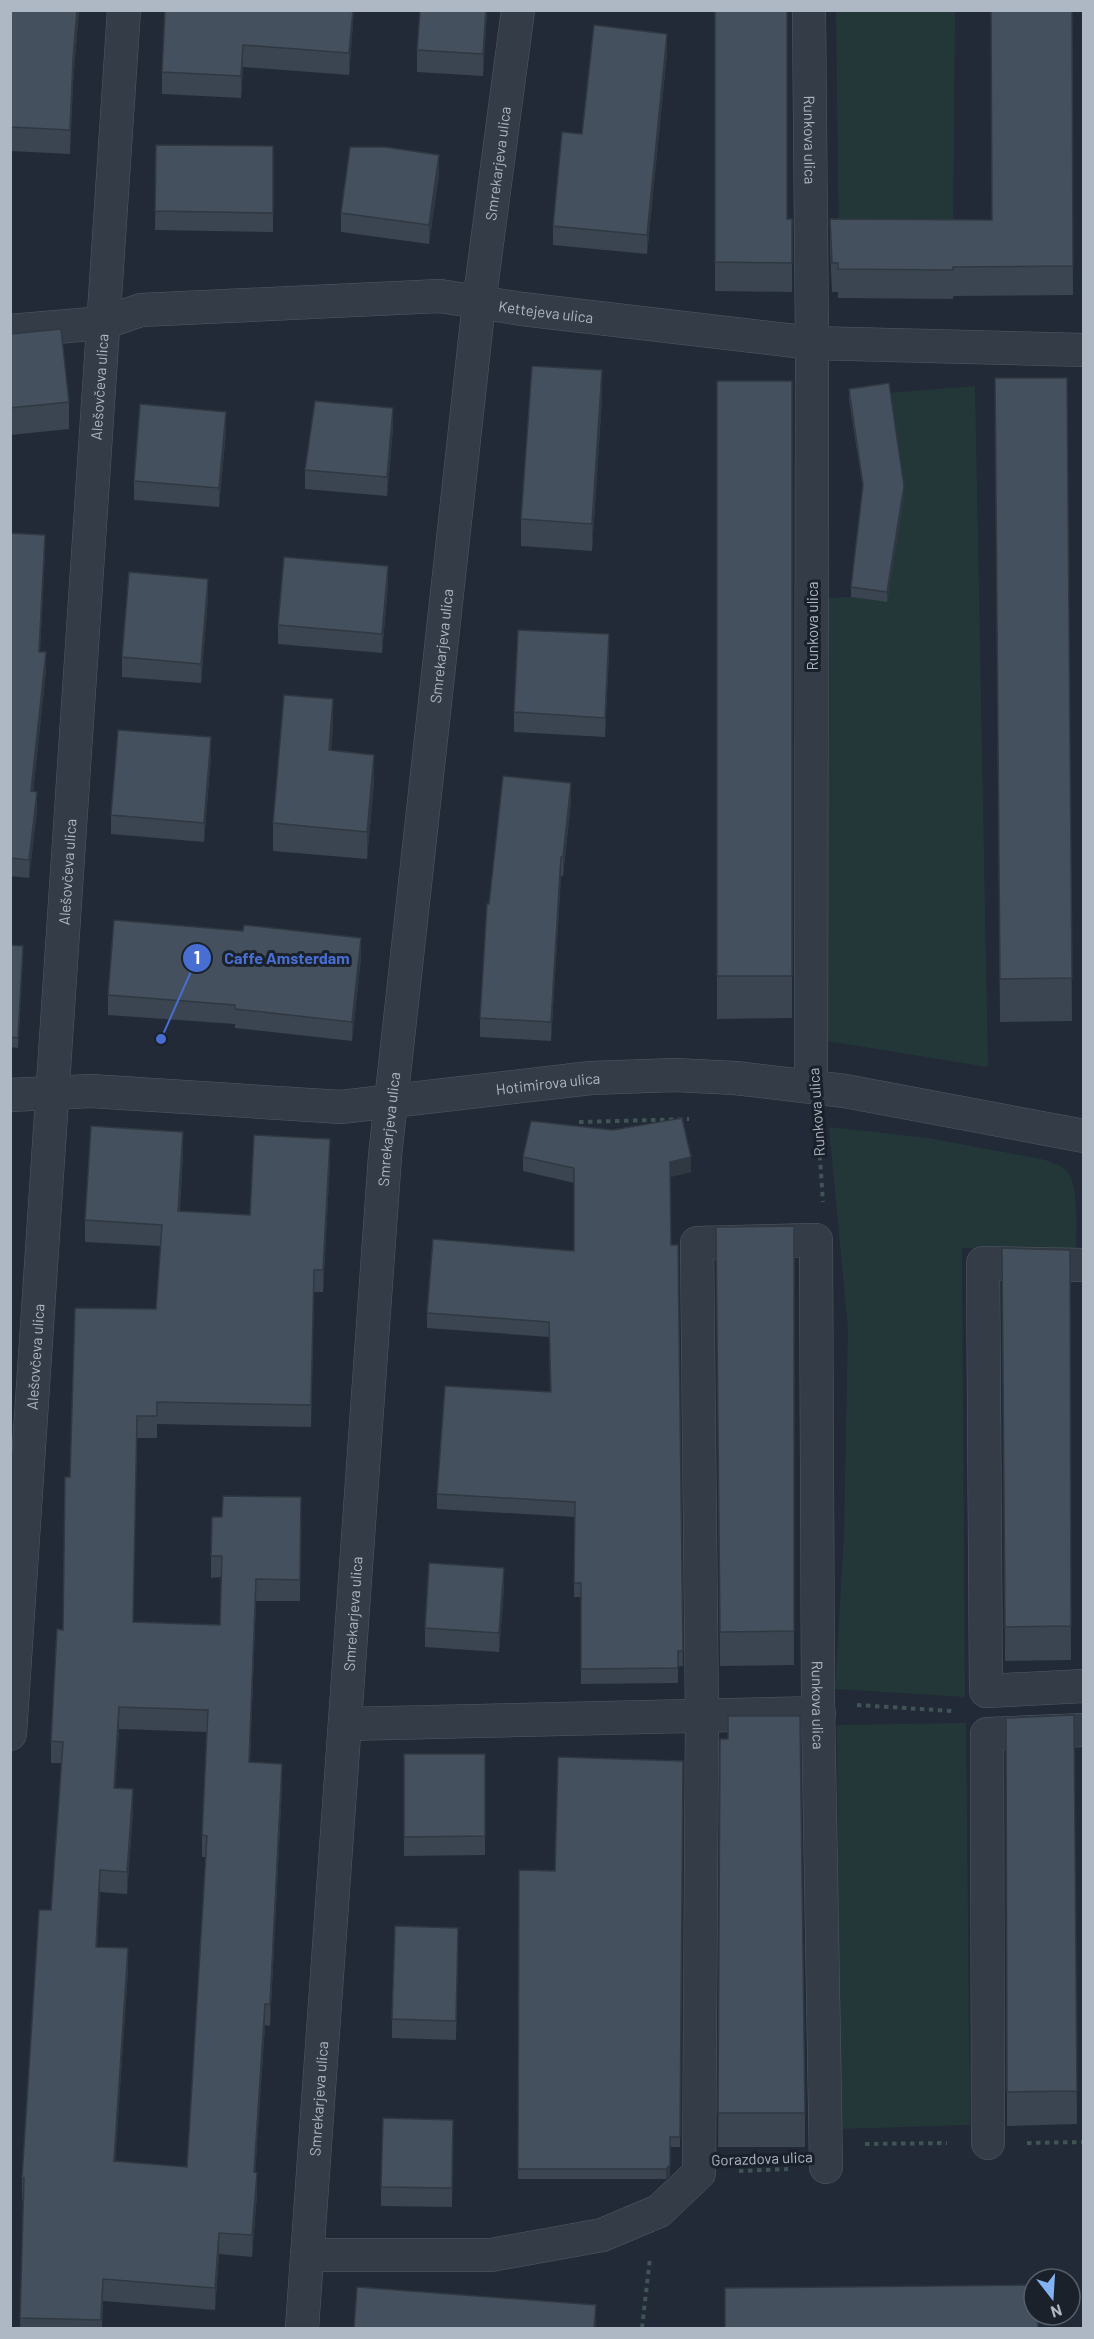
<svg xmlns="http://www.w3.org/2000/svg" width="1094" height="2339" font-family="Barlow,sans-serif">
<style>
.green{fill:#243738}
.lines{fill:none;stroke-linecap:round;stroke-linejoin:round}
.minor-casing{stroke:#515a65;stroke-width:34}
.path{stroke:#405355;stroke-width:4;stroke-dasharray:4.5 4.5;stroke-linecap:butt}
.minor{stroke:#343c47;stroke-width:33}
.wall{fill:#3a4551;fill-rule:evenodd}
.shaded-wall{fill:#303842}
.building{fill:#44505e;stroke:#303842;stroke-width:1.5;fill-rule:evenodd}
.labels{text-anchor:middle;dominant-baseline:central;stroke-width:6;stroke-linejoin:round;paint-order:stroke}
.street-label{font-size:15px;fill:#aeb7c4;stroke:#1a212b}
.leader{fill:none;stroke:#486ed2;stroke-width:2}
.callout-dot{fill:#486ed2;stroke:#1a212b;stroke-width:2}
.mark-label{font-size:18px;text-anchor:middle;font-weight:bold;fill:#fff}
.callout-label{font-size:16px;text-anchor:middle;font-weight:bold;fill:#486ed2;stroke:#1a212b;stroke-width:6;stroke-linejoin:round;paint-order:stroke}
</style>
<rect width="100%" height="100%" fill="#212a36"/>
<!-- green -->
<path class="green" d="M836,11H955L953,249L839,248Z
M975,386L988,1067L827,1041L823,598L851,597L886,602L889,393Z
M829,1127L928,1138L1036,1158C1046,1160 1057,1163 1066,1170C1080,1184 1076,1233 1076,1253L962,1248L965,1697L835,1689L844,1534L848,1329Z
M966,1723L970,2125L839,2129L837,1725Z"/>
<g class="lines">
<defs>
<g id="minor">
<path id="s1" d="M809,10L812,343L811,1086"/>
<path id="s2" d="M10,331L103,323L141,310L440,296L522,309L812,343L1084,350"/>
<path id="s3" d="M10,1095L91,1091L341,1107L591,1078L675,1075L735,1078L845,1091L1084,1136"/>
<path d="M1084,1265L983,1263L986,1691L1084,1686"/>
<path d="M345,1724L819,1713"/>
<path id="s4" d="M10,1734L124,10"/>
<path d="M988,2143L987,1734L1084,1730"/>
<path id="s5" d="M307,2255H491L602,2235L659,2211L699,2173L702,1717L697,1243L816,1240L818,1702L826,2167"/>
<path id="s6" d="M302,2328L385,1156L479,303L518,10"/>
</g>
</defs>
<!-- minor casing -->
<use href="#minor" class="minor-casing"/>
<!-- path -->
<path class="path" d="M579,1122L689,1119
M818,1129L823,1202
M857,1705L952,1711
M1027,2143L1084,2142
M865,2144L947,2143
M739,2171L788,2169
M642,2328L650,2258"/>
<!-- minor -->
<use href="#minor" class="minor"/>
</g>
<!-- wall -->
<path class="wall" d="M10,10H79L73,83L70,154L10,151Z
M165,10H354L349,75L243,67L241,98L162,94V72Z
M420,10H487L483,76L417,72V50Z
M715,10L787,219H792V292L715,291Z
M1072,10L1073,295L953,296V299L838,298V292H832L830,248V219L992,220Z
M667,53L647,254L553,245V226L582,134Z
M156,145L273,146V232L155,230Z
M439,174L429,244L341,232V213Z
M10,334L69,402V429L10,435Z
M1067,378L1072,1021L1000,1022L995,421Z
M717,381H792V1018L717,1019Z
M849,389L904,496L887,602L851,597V587L863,490L849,399Z
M602,398L592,551L521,546V519Z
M393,428L387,496L305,489V470Z
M226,431L219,507L134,500V481Z
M10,533L45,553L40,652L46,671L33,792L37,810L29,878L10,876Z
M388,585L382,653L278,644V625Z
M208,598L201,683L122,677V657Z
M609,654L605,737L514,732V712Z
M333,726L331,750L374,782L367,859L273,851V823Z
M211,756L204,842L111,834V815Z
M571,802L563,876H561L551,1041L480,1037V1018L489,904Z
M243,931L361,957L352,1041L235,1028V1024L108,1015V995Z
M10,945L23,956L18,1048L10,1047Z
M183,1153L180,1211L250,1215L330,1161L323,1292H314L311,1427L157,1424V1438H137L133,1622L220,1625L221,1577L211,1578V1556L222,1517L301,1497L300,1601H256L250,1762L282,1786L270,2026L265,2025L255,2172L257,2194L252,2257L219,2254L215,2310L103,2301L102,2328H20L23,2200H22V2178L51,1910L62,1763H51V1741L63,1630L70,1477L156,1309L161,1246L85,1242V1220ZM119,1729L207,1732L202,1835V1857H206L187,2167L115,2161L128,1970L97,1947L100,1892L127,1894L133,1811L115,1788Z
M523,1157L691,1172L670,1177L671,1245H678L683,1666H678V1683L581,1684V1597H574L575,1517L437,1509V1494L550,1392L549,1337L427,1328V1313L574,1251V1183L523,1171Z
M794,1226V1665L720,1666L716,1261Z
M1002,1248L1070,1250L1071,1660L1005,1661Z
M504,1587L499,1652L425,1647V1628Z
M1074,1715L1077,2124L1007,2126L1006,1718Z
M720,1739H728L805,2113V2147H718Z
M404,1754H485V1855L404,1856Z
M683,1761L680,2147H670V2175L666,2179H518L519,1870L555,1871Z
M458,1947L456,2040L392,2038V2019Z
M453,2139L452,2207L381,2206V2187Z"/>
<!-- shaded-wall -->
<path class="shaded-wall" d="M77,10H79L73,83L70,154L73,59Z
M353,10H354L349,75V53Z
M486,10H487L483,76V54Z
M667,34V53L647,254V235Z
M243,45V67L241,98V76Z
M439,155V174L429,244V225Z
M602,370V398L592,551V524Z
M393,408V428L387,496V477Z
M226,412V431L219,507V488Z
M904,486V496L887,602V592Z
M45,535V553L39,670V652Z
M388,566V585L382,653V634Z
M208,579V598L201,683V664Z
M609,634V654L605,737V718Z
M46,652V671L31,809V791Z
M333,699V726L329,777V750Z
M211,737V756L204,842V823Z
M374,755V782L367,859V832Z
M571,783V802L563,876V857Z
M37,792V810L29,878V860Z
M561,857V876L551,1041V1022Z
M361,938V957L352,1041V1022Z
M183,1132V1153L178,1233V1211Z
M330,1139V1161L323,1292V1270Z
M691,1157V1172L670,1177V1162Z
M504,1568V1587L499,1652V1633Z
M256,1579V1601L249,1784V1762Z
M119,1707V1729L114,1810V1788Z
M282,1764V1786L270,2026V2004Z
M133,1789V1811L127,1894V1872Z
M100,1870V1892L96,1968V1947Z
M128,1948V1970L114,2182V2161Z
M265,2004V2025L254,2194V2172Z
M670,2165V2175L666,2179V2169Z
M257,2173V2194L252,2257V2235Z
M219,2233V2254L215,2310V2288Z
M596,2305V2328H594Z"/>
<!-- building -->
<path class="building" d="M10,10H77L73,59L70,130L10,127Z
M165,10H353L349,53L243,45L241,76L162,72Z
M420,10H486L483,54L417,50Z
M715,10H787V219H792V263L715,262Z
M991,10H1072L1073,266L953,267V270L838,269V263H832L830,219L992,220Z
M594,25L667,34L647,235L553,226L562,132L582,134Z
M156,145L273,146V213L155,211Z
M350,147H385L439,155L429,225L341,213Z
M61,329L69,402L10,408V334Z
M532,366L602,370L592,524L521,519Z
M995,378H1067L1072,978L1000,979Z
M717,381H792V976H717Z
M889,383L904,486L887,592L851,587L863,485L849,389Z
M315,401L393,408L387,477L305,470Z
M140,404L226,412L219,488L134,481Z
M10,533L45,535L39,652H46L31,791L37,792L29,860L10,858Z
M284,557L388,566L382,634L278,625Z
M129,572L208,579L201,664L122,657Z
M518,630L609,634L605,718L514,712Z
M284,695L333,699L329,750L374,755L367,832L273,823Z
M118,730L211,737L204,823L111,815Z
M503,776L571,783L563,857H561L551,1022L480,1018L487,904H489Z
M114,920L243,931L244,925L361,938L352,1022L235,1009V1005L108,995Z
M10,945L23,946L18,1038L10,1037Z
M682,1118L691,1157L670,1162L671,1245H678L683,1651H678V1668L581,1669V1583H574L575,1502L437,1494L445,1386L551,1392L549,1322L427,1313L433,1239L574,1251V1168L523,1157L531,1121L613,1130Z
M91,1126L183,1132L178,1211L250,1215L254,1135L330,1139L323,1270H314L311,1405L157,1402V1416H137L133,1622L220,1625L222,1556H211L212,1517H222L223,1496L301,1497L300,1580L256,1579L249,1762L282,1764L270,2004H265L254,2172L257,2173L252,2235L219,2233L215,2288L103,2279L101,2320L20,2318L24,2178H22L39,1910H51L63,1742L51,1741L57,1629L63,1630L65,1477H70L75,1308L156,1309L162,1225L85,1220ZM119,1707L208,1710L202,1835L207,1836L187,2167L114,2161L128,1948L96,1947L100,1870L127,1872L133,1789L114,1788Z
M794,1226V1631L720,1632L716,1227Z
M1002,1248L1070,1250L1071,1626L1005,1627Z
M429,1563L504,1568L499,1633L425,1628Z
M1074,1715L1077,2091L1007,2092L1006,1718Z
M728,1716H800L805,2113H718L720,1739H728Z
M404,1754H485V1836L404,1837Z
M558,1757L683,1761L680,2137H670V2165L666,2169H518L519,1870L555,1871Z
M395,1926L458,1928L456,2021L392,2019Z
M383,2118L453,2120L452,2188L381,2187Z
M1034,2285V2315H1038V2328H725V2288Z
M357,2287L596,2305L594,2328H354Z"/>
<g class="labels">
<!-- street labels -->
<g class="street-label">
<text stroke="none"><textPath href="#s1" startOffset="130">Runkova ulica</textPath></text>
<text stroke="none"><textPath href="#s6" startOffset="2174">Smrekarjeva ulica</textPath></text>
<text stroke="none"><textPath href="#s2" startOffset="540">Kettejeva ulica</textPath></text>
<text stroke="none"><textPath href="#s4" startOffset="1350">Alešovčeva ulica</textPath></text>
<text transform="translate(812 626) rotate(-90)">Runkova ulica</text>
<text stroke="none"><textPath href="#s6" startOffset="1688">Smrekarjeva ulica</textPath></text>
<text stroke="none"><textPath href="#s4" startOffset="864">Alešovčeva ulica</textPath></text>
<text stroke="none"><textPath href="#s3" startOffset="540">Hotimirova ulica</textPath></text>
<text transform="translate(816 1112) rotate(-94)">Runkova ulica</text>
<text stroke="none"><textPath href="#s6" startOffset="1202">Smrekarjeva ulica</textPath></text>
<text stroke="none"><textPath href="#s4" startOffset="378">Alešovčeva ulica</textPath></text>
<text stroke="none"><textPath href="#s6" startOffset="716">Smrekarjeva ulica</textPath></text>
<text stroke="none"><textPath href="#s5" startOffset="1928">Runkova ulica</textPath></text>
<text stroke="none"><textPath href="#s6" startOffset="230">Smrekarjeva ulica</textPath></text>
<text transform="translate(762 2158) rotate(-2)">Gorazdova ulica</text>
</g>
</g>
<!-- callouts -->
<path class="leader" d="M161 1039L197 958"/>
<g class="callout-dot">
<circle cx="161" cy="1039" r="6"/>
<circle cx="197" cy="958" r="15"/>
</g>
<g class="mark-label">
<text x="197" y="964">1</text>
</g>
<g class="callout-label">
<text x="287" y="964">Caffe Amsterdam</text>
</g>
<!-- border -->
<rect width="1094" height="2339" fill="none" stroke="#aeb7c4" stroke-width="24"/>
<!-- north arrow -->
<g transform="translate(1052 2297) rotate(163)"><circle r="28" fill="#1a212b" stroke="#555d68" stroke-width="1.5"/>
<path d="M0-4.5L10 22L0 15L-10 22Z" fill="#83b2f3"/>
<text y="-9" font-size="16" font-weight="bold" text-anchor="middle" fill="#aeb7c4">N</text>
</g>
</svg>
